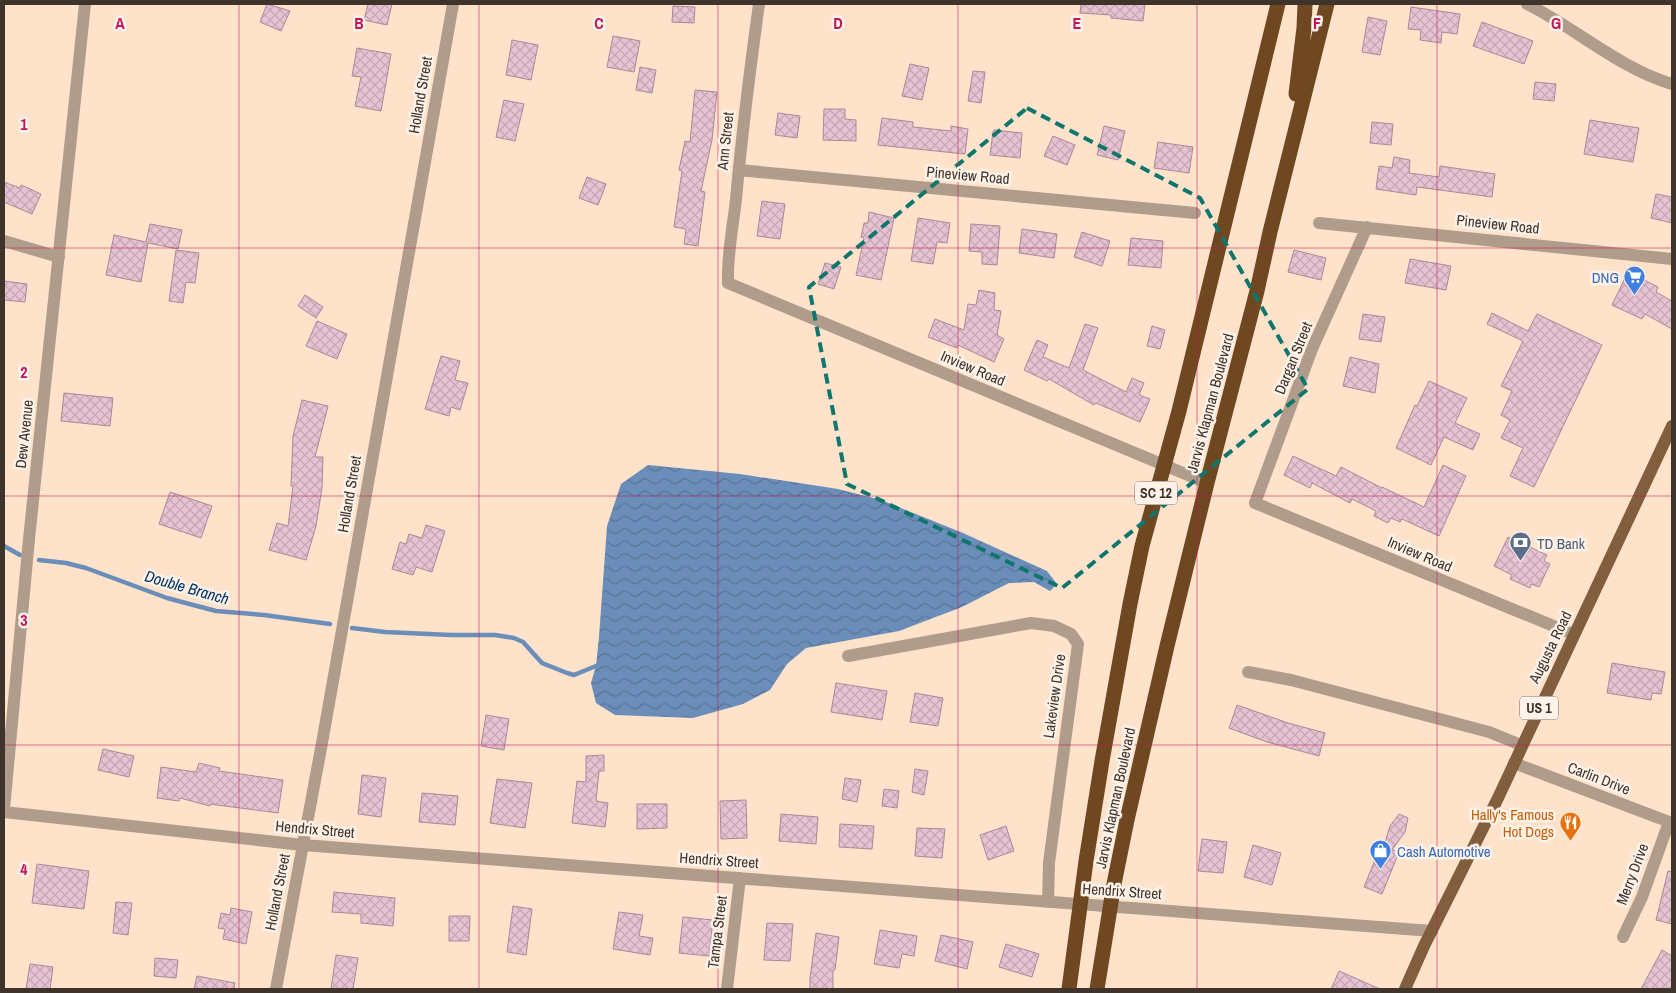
<svg xmlns="http://www.w3.org/2000/svg" width="1676" height="993" font-family="'Archivo Narrow',sans-serif">
<style>
.water{fill:url(#water-waves)}
.lines{fill:none;stroke-linecap:round;stroke-linejoin:round}
.stream{stroke:#6a8eb9;stroke-width:4.5}
.building{fill:url(#building-cross-hatch);stroke:#aa8998}
.street{stroke:#b09c8b;stroke-width:12}
.primary{stroke:#805e3e;stroke-width:12}
.highway{stroke:#6f4720;stroke-width:15}
.marked{fill:none;stroke:#0f766e;stroke-width:4;stroke-dasharray:10 6;stroke-linejoin:round}
.grid{fill:none;stroke:#c2185b;stroke-width:1;stroke-opacity:0.55}
.labels{text-anchor:middle;dominant-baseline:central;stroke-width:5;stroke-linejoin:round;paint-order:stroke}
.shield{fill:#fef2e9;stroke:#786d64;stroke-width:1}
.shield-label{font-size:14px;font-weight:bold;fill:#3f342b}
.street-label{font-size:15px;fill:#3f342b;stroke:#fef2e9}
.shop-label{font-size:15px;fill:#366cbe;stroke:#fef2e9;text-anchor:end}
.service-label{font-size:15px;fill:#4e5e75;stroke:#fef2e9;text-anchor:start}
.food-label{font-size:15px;fill:#c56008;stroke:#fef2e9;text-anchor:end}
.water-label{font-size:16px;font-style:italic;fill:#003569;stroke:#fef2e9}
.grid-label{font-size:16px;text-anchor:middle;font-weight:bold;fill:#c2185b;stroke:#fef2e9;stroke-width:5;stroke-linejoin:round;paint-order:stroke}
</style>
<defs>
<pattern id="water-waves" width="16" height="10" patternUnits="userSpaceOnUse" patternTransform="scale(1.25)"><rect width="16" height="10" fill="#6a8eb9"/><path d="M0 5q4-4 8 0t8 0" fill="none" stroke="#597597"/></pattern>
<pattern id="building-cross-hatch" width="8" height="8" patternUnits="userSpaceOnUse" patternTransform="scale(1.25)"><rect width="8" height="8" fill="#e6c2d2"/><path d="M0 0l8 8M0 8l8-8" fill="none" stroke="#c6a7b4"/></pattern>
</defs>
<rect width="100%" height="100%" fill="#fee2ca"/>
<!-- water -->
<path class="water" d="M648,465L740,474L838,489L881,500L963,533L1047,571L1057,584L1050,591L1034,582L1009,583L962,607L899,631L806,648L787,664L770,690L743,704L693,718L615,715L596,703L591,683L596,666L599,637L607,526L621,484Z"/>
<g class="lines">
<!-- stream -->
<path class="stream" d="M4,546L20,555
M39,560L66,563L86,568L167,598L216,611L264,615L330,624
M352,628L385,632L451,635H495L514,638L523,642L542,663L567,673L574,675L596,666"/>
</g>
<!-- building -->
<path class="building" d="M267,4L290,11L281,31L260,22Z
M368,4H392L387,25L364,20Z
M1081,4H1145L1143,21L1111,18V15L1080,13Z
M673,6L695,7L694,23L672,22Z
M1411,7L1460,14L1457,34L1442,32L1441,43L1420,40L1421,30L1408,29Z
M1368,17L1387,21L1380,55L1362,52Z
M1482,22L1533,41L1524,64L1473,46Z
M613,36L640,41L634,72L607,67Z
M512,40L538,45L531,80L506,75Z
M357,48L391,54L381,111L355,106L361,77L352,76Z
M910,64L929,68L922,100L902,96Z
M640,67L656,70L652,93L636,90Z
M973,71L985,72L981,103L968,101Z
M1535,82L1556,84L1554,101L1533,99Z
M695,90L717,92L712,140L701,191L705,192L698,246L684,244L686,229L674,227L682,171L679,170L685,141L690,142Z
M504,100L524,104L515,141L496,137Z
M824,109H845V119L856,120V141L823,140Z
M778,113L800,116L797,138L775,135Z
M882,118L913,122V127L951,131V126L968,129L965,154L878,145Z
M1590,120L1639,128L1633,162L1584,154Z
M1372,122L1393,124L1391,145L1370,143Z
M1104,126L1125,131L1118,160L1097,155Z
M994,130L1022,133L1020,158L990,155L993,132Z
M1053,136L1075,145L1067,165L1044,156Z
M1158,142L1193,147L1189,173L1154,168Z
M1394,157L1410,160L1409,173L1439,177L1440,166L1495,174L1492,197L1417,187L1416,195L1376,189L1379,166L1392,168Z
M587,177L606,184L598,205L579,198Z
M4,182L20,188L21,185L41,194L32,214L4,202Z
M1656,194L1672,197V223L1651,218Z
M762,201L785,204L780,239L757,236Z
M869,212L894,218L881,280L856,275L864,238L861,237L864,223H868Z
M918,218L950,223L947,243L937,242L933,264L911,261Z
M150,224L182,230L178,249L148,243L141,282L106,275L114,235L146,242Z
M971,224L1000,226L997,265L982,264V252L969,251Z
M1022,229L1057,234L1054,258L1019,253Z
M1082,232L1110,241L1102,266L1074,257Z
M1131,238L1163,241L1161,268L1128,265Z
M176,250L199,253L195,283L186,282L183,303L169,301Z
M1294,250L1326,258L1321,280L1288,272Z
M1410,259L1451,266L1446,290L1405,283Z
M825,263L841,267L834,289L818,284Z
M1628,272L1658,287L1656,292L1672,301V329L1645,314L1642,319L1612,305Z
M4,281L27,284L25,302L4,300Z
M979,290L995,293L994,310L1001,311L997,335L1004,339L994,362L958,345L957,348L928,337L935,319L964,330L968,304L976,305Z
M305,295L323,307L316,318L298,306Z
M1492,313L1528,331L1537,314L1602,345L1534,487L1510,476L1523,448L1501,438L1510,420L1501,415L1512,391L1501,386L1523,341L1487,324Z
M1363,314L1385,317L1381,342L1359,339Z
M317,321L347,334L337,359L306,346Z
M1085,324L1098,328L1083,370L1126,392L1132,378L1144,383L1139,395L1150,399L1140,422L1096,403L1094,405L1049,379L1047,381L1024,370L1037,340L1048,345L1043,357L1069,368Z
M1152,326L1165,330L1160,349L1147,346Z
M441,356L460,361L455,380L468,383L460,410L451,407L449,416L425,409Z
M1350,357L1379,364L1375,393L1343,386Z
M1429,381L1467,398L1455,423L1480,434L1473,450L1444,437L1431,465L1396,448L1415,405L1417,406Z
M64,393L113,398L110,426L61,421Z
M302,400L328,406L315,457H323L322,488L316,526L306,560L269,550L277,523L288,526L293,486H291L293,436Z
M1293,456L1336,476L1341,467L1382,488V487L1424,507L1443,465L1466,476L1439,536L1402,519L1400,522L1391,518L1388,523L1374,516L1376,511L1352,499L1350,503L1312,483L1310,488L1284,475Z
M170,492L212,506L201,538L159,524Z
M426,525L445,531L432,572L416,567L413,575L392,569L400,542L406,544L409,534L422,538Z
M1508,537L1547,555L1544,561L1550,564L1539,587L1531,584L1530,588L1510,579L1512,575L1494,566Z
M1612,663L1665,672L1661,694L1652,693L1651,700L1607,693Z
M836,683L887,691L882,720L831,712Z
M915,693L943,698L938,726L910,722Z
M1237,705L1288,723L1325,733L1319,756L1267,742L1229,728Z
M486,715L509,719L504,750L481,746Z
M103,749L134,756L129,777L98,770Z
M604,755V771H599L596,801L608,803L605,827L572,823L577,781L586,782V756Z
M199,763L220,768L219,771L283,780L278,813L210,804V806L180,798L179,801L157,798L161,767L196,772Z
M915,769L928,771L924,795L912,792Z
M362,775L386,778L381,817L358,814Z
M845,778L861,780L857,802L842,799Z
M497,779L532,783L525,828L490,823Z
M884,789L899,791L897,808L882,806Z
M422,793L458,796L455,825L419,822Z
M746,800L747,838L721,839L720,801Z
M637,804H667V828L637,829Z
M781,814L818,817L816,844L779,841Z
M1399,814L1408,818L1405,832L1392,850L1399,852L1382,894L1364,887L1381,845L1384,846L1390,826Z
M840,824L874,826L872,849L839,847Z
M1006,826L1014,851L988,860L980,835Z
M917,828L945,829L942,858L915,856Z
M1202,839L1227,842L1223,873L1198,871Z
M1253,845L1281,853L1272,885L1244,877Z
M37,864L89,871L84,909L32,903Z
M1668,871L1672,872V924L1656,920Z
M334,892L395,898L393,926L361,923V914L332,912Z
M116,902L132,903L128,935L113,933Z
M513,906L532,909L526,955L507,952Z
M231,908L252,912L246,944L223,939L225,929L218,928L221,913L230,915Z
M619,912L643,915L639,936L653,938L650,955L613,949Z
M449,916H470L469,941H449Z
M683,917L713,920L709,956L679,953Z
M767,923L793,924L790,961L764,960Z
M880,930L917,936L914,956L902,954L899,968L874,964Z
M816,933L839,937L835,970H833V989H810V978Z
M941,935L973,942L967,969L935,961Z
M1006,944L1039,954L1032,977L999,967Z
M1662,950L1672,956V985L1670,989H1641Z
M336,955L358,958L353,989H331Z
M155,958L178,960L176,978L154,976Z
M30,964L53,967L50,989H26Z
M1339,971L1380,989H1331Z
M197,976L235,983L234,989H194Z"/>
<g class="lines">
<!-- street -->
<path class="street" d="M759,4C750,69 742,133 736,199C733,227 727,254 728,283L1207,483
M1527,4C1577,29 1619,68 1672,84
M739,170L1195,213
M1319,223L1672,259
M1367,227L1312,349L1255,503L1573,634
M4,241L59,257
M848,656L1031,623L1054,626L1071,634L1078,644L1049,863L1048,902
M1248,672L1291,680L1489,732L1521,745
M1514,763L1672,823
M4,809L29,539L85,4
M4,812L303,845L1432,931
M1623,937L1642,897L1669,822
M276,989L322,743L453,4
M727,989L740,878"/>
<!-- primary -->
<path class="primary" d="M1405,989L1424,946L1498,798L1672,426"/>
<!-- highway -->
<path class="highway" d="M1296,94L1304,28L1305,4
M1069,989L1086,861L1102,761L1130,604L1142,546L1179,411L1278,4
M1097,989L1114,884L1127,820L1167,646L1207,483L1257,291L1270,232L1327,4"/>
</g>
<!-- marked area -->
<path class="marked" d="M1027,108L1200,198L1308,389L1062,588L847,484L809,287Z"/>
<!-- grid -->
<path class="grid" d="M239,4V989M479,4V989M718,4V989M958,4V989M1197,4V989M1437,4V989M4,248H1672M4,496H1672M4,745H1672"/>
<!-- icons -->
<defs>
<symbol id="supermarket-pin" viewBox="-11 -11 22 30"><path d="M0 17L-7.5 6A9.5 9.5 0 1 1 7.5 6Z" fill="#3f7fe0" stroke="#fef2e9"/><path d="M-6-5.5h2.5l.6 2H6L4.5 2H-2.5L-4.4-4H-6ZM-1.5 3.2a1.3 1.3 0 1 0 .1 0ZM3 3.2a1.3 1.3 0 1 0 .1 0Z" fill="#fff"/></symbol>
<symbol id="bank-pin" viewBox="-11 -11 22 30"><path d="M0 17L-7.5 6A9.5 9.5 0 1 1 7.5 6Z" fill="#5c6f8a" stroke="#fef2e9"/><path d="M-6-4H6V4H-6ZM0-2.3a2.3 2.3 0 1 0 0 4.6a2.3 2.3 0 1 0 0-4.6Z" fill="#fff"/></symbol>
<symbol id="restaurant-pin" viewBox="-11 -11 22 30"><path d="M0 17L-7.5 6A9.5 9.5 0 1 1 7.5 6Z" fill="#e8710a" stroke="#fef2e9"/><path d="M-5-6h1v4h1v-4h1v4h1v-4h1v5L-1.5 .5V6h-2V.5L-5-1ZM5-6V6H3V1.5H1.5Q1.5-4 5-6Z" fill="#fff"/></symbol>
<symbol id="shop-pin" viewBox="-11 -11 22 30"><path d="M0 17L-7.5 6A9.5 9.5 0 1 1 7.5 6Z" fill="#3f7fe0" stroke="#fef2e9"/><path d="M-5-2.5h2.3a2.7 3.5 0 0 1 5.4 0H5L5.5 6h-11ZM-1.5-2.5h3a1.5 2.3 0 0 0-3 0Z" fill="#fff"/></symbol>
</defs>
<g fill-rule="evenodd">
<use href="#supermarket-pin" x="1622" y="264" width="25" height="34"/>
<use href="#bank-pin" x="1508" y="530" width="25" height="34"/>
<use href="#restaurant-pin" x="1558" y="810" width="25" height="34"/>
<use href="#shop-pin" x="1368" y="838" width="25" height="34"/>
</g>
<g class="labels">
<!-- shield labels -->
<g class="shield">
<rect x="1135" y="481.5" width="42" height="23" rx="4"/>
<rect x="1520" y="696.5" width="38" height="23" rx="4"/>
</g>
<g class="shield-label">
<text x="1156" y="493">SC 12</text>
<text x="1539" y="708">US 1</text>
</g>
<!-- street labels -->
<g class="street-label">
<text transform="translate(420 95) rotate(-80)">Holland Street</text>
<text transform="translate(725 141) rotate(-84)">Ann Street</text>
<text transform="translate(968 175) rotate(5)">Pineview Road</text>
<text transform="translate(1498 224) rotate(6)">Pineview Road</text>
<text transform="translate(1293 358) rotate(-68)">Dargan Street</text>
<text transform="translate(973 368) rotate(23)">Inview Road</text>
<text transform="translate(1210 403) rotate(-75)">Jarvis Klapman Boulevard</text>
<text transform="translate(24 434) rotate(-84)">Dew Avenue</text>
<text transform="translate(349 494) rotate(-80)">Holland Street</text>
<text transform="translate(1420 554) rotate(23)">Inview Road</text>
<text transform="translate(1550 647) rotate(-64)">Augusta Road</text>
<text transform="translate(1054 696) rotate(-82)">Lakeview Drive</text>
<text transform="translate(1599 778) rotate(21)">Carlin Drive</text>
<text transform="translate(1115 798) rotate(-78)">Jarvis Klapman Boulevard</text>
<text transform="translate(315 829) rotate(5)">Hendrix Street</text>
<text transform="translate(719 860) rotate(4)">Hendrix Street</text>
<text transform="translate(1632 874) rotate(-69)">Merry Drive</text>
<text transform="translate(1122 891) rotate(4)">Hendrix Street</text>
<text transform="translate(277 892) rotate(-79)">Holland Street</text>
<text transform="translate(717 932) rotate(-83)">Tampa Street</text>
</g>
<!-- shop labels -->
<g class="shop-label">
<text x="1619" y="277">DNG</text>
<text x="1397" y="851" text-anchor="start">Cash Automotive</text>
</g>
<!-- service labels -->
<g class="service-label">
<text x="1537" y="543">TD Bank</text>
</g>
<!-- food labels -->
<g class="food-label">
<text x="1554" y="814">Hally's Famous<tspan x="1554" dy="17">Hot Dogs</tspan></text>
</g>
<!-- water labels -->
<g class="water-label">
<text transform="translate(187 587) rotate(16)">Double Branch</text>
</g>
</g>
<g class="grid-label">
<text x="120" y="29">A</text>
<text x="359" y="29">B</text>
<text x="599" y="29">C</text>
<text x="838" y="29">D</text>
<text x="1077" y="29">E</text>
<text x="1317" y="29">F</text>
<text x="1556" y="29">G</text>
<text x="24" y="130">1</text>
<text x="24" y="378">2</text>
<text x="24" y="626">3</text>
<text x="24" y="875">4</text>
</g>
<!-- border -->
<rect width="1676" height="993" fill="none" stroke="#3f342b" stroke-width="10"/>
</svg>
